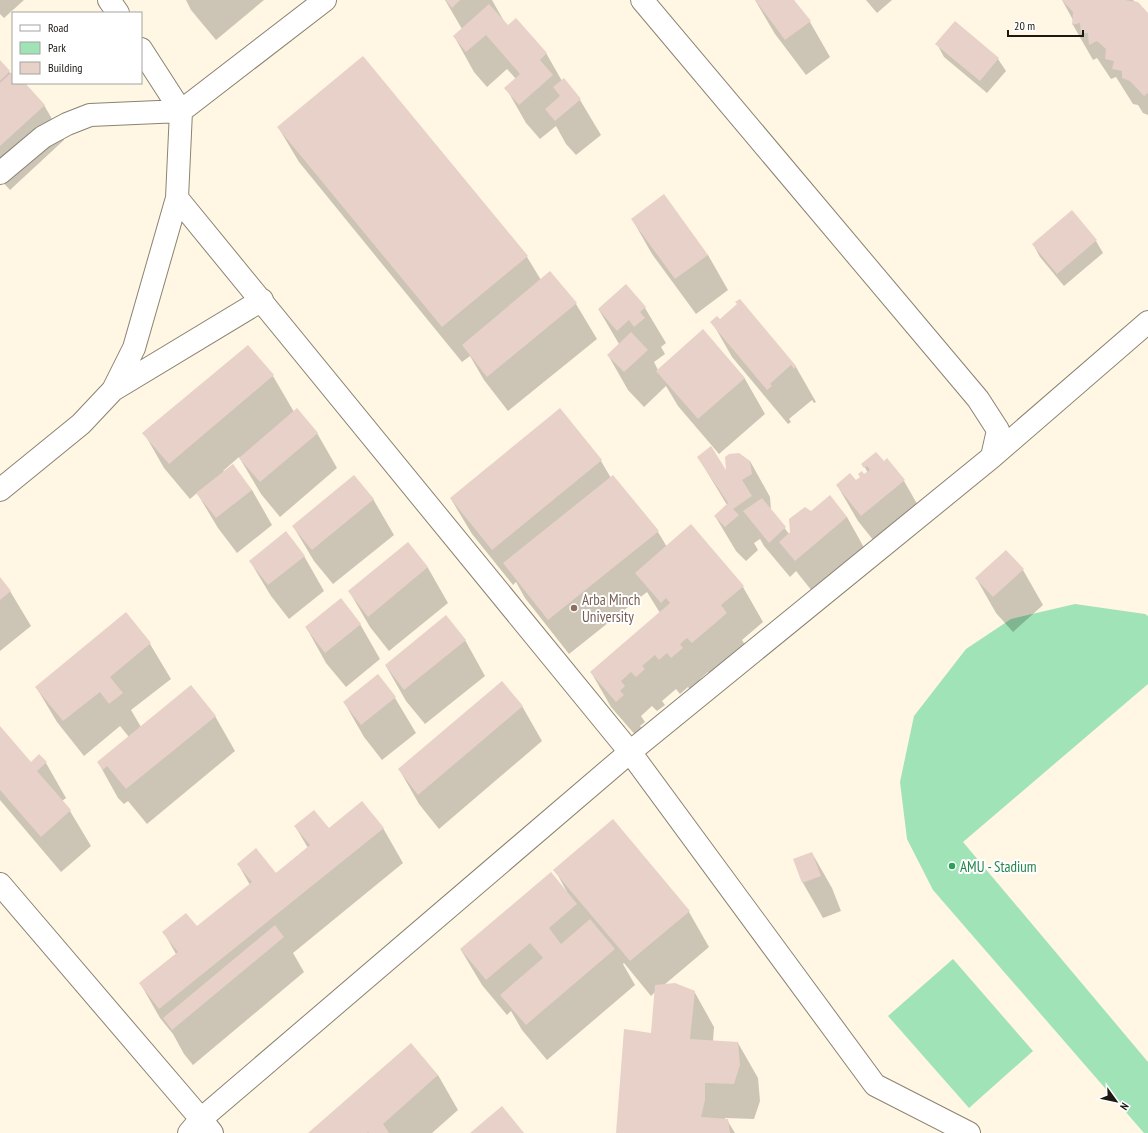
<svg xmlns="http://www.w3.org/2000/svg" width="1148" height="1133" font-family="'PT Sans Narrow',sans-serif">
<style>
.green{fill:#a0e3b7}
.shadow{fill:#0003}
.building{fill:#e7d1c9}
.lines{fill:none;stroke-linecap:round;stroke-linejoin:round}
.minor-casing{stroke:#8b8372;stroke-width:24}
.minor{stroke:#fff;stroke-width:22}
.education-dot{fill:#8d6e63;stroke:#fff;stroke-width:1.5}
.leisure-dot{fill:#2e9e5b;stroke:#fff;stroke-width:1.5}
.labels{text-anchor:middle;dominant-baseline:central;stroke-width:4;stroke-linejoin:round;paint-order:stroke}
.education-label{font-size:15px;fill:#785e54;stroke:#fff;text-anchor:start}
.leisure-label{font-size:15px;fill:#27864d;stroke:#fff;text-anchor:start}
</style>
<rect width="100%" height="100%" fill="#fff6e3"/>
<!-- green -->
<path class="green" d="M1075,604L1145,614L1148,616V684L963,842L1148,1062V1133H1144L933,890L907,839L900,782L914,716L966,649L1011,619Z
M953,959L1033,1051L969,1108L888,1016Z"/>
<!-- shadow -->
<path class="shadow" d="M0,0H24L4,18L0,14Z
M186,0H264L216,40L191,10Z
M445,0H492L505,23L546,53L562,81L564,80L580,100L601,135L576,155L566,144L556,126L540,139L526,123L506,88L516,79L507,69L487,87L474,72L454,36L462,29Z
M755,0H793L810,22L830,57L806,75L775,34Z
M866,0H892L877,13Z
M1062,0H1133L1148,15V115L1143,113L1138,105L1133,104L1116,77L1111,79L1097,58L1093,60L1073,25V20Z
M955,22L998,59L1006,71L987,93L944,57L937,44Z
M0,61L11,74L13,72V83H24L44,105L64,140L10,190L0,179Z
M278,127L527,257L541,280L550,272L576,304L597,339L508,411L484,380L470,356L462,362L299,162Z
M632,219L708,255L728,290L696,314L652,254Z
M1096,241L1103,253L1064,286L1040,257L1033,244Z
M626,286L645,308L666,343L661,347L665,354L654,362L658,370L703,331L745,379L765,414L719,454L678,406L666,386L644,407L628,390L608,355L619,344L599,310Z
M739,300L796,367L816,402L814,403L812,400L789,419L791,422L788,424L732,357L712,322L720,320L738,304Z
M273,376L294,412L317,433L337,468L280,517L261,494L239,457L223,471L252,490L272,525L237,553L218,528L197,493L190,499L164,468L144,433Z
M560,410L601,461L611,478L658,532L667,547L743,587L763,622L742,640L747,648L713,678L708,672L700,679L703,684L692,692L688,687L680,694L676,689L662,701L665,705L657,711L652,706L641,716L645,722L640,726L644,731L637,737L611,707L591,672L660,613L647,592L569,654L525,598L516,582L513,585L472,534L451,499Z
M698,457L728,474L750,461L770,497L771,510L789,534L812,512L830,497L847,517L867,553L816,596L796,571L790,577L764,546L760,539L754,543L758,550L746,561L736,551L715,516L727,505Z
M884,463L904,481L924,516L882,551L858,521L837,485L856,481L864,475L868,473L863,464Z
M373,499L394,535L333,584L314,561L293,526Z
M408,543L428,568L448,603L389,651L370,627L349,591Z
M304,556L324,591L289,619L271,596L250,561Z
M1023,570L1043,605L1013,632L996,613L976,578Z
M0,578L10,591L31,626L0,651Z
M126,614L150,644L171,679L131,710L141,727L215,716L235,751L147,824L128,801L124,804L118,798L98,762L129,737L120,726L84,756L57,722L36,687Z
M360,624L380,659L346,687L326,663L306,627Z
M465,640L485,676L425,724L406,701L386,666Z
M378,676L395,698L416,733L382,760L364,737L344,702Z
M522,706L542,741L439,829L419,804L399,769Z
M0,727L31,763H46L66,798L62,801L70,811L91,846L61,872L0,800Z
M295,826L329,829L383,828L403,863L293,953L304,972L193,1065L184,1054L173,1034L160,1018L140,983L176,954L164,933L196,928L250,885L238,864L275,874L308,848Z
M812,853L832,888L841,911L823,918L803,883L795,859Z
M555,870L689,912L709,947L664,985L694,991L714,1027L713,1041L738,1043L758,1078L760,1101L754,1119L725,1118V1120H727L735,1133H617L652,1034L655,992L651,996L624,963L623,964L635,985L547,1060L522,1030L511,1011L507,1015L482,985L461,950L567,892Z
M438,1075L458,1110L432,1133H309Z"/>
<!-- building -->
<path class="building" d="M445,0H460L452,8Z
M755,0H794L811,21L785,40Z
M1062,0H1125L1138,2L1148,13V93L1144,96L1130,81L1122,78V71L1112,69L1114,61L1105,59L1106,49L1097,41L1089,45L1088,33H1081L1080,23L1072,25L1073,12Z
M489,4L508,25L516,18L547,53L540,60L553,75L519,105L504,88L520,74L486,35L466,52L453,36Z
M955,21L999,58L980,81L935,44Z
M363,56L528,256L442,327L277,127Z
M0,60L10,71L0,81Z
M13,71V83H25L45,105L0,146V83Z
M564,78L581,99L555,121L545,109L560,96L553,87Z
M664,194L708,255L675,279L631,219Z
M1072,210L1097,240L1057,274L1032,244Z
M550,271L577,303L487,377L462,345Z
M626,284L646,307L640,312L645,318L634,327L629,320L617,331L598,309Z
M740,299L796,366L794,369L791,365L770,384L772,386L767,390L710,322L717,316L720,319L737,304L735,302Z
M703,329L745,378L698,419L656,371Z
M631,332L648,350L624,372L607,355Z
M248,345L274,375L169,464L142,433Z
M297,408L318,433L260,482L239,458Z
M560,408L602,460L492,550L450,498Z
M711,446L726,470L725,457L729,454L739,453L750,461L752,474L742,480L752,496L733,509L739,515L725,527L714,516L728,503L697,457Z
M876,452L884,461L887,458L905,480L861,516L836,485L850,473L856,480L860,477L858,474L862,471L864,474L870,470L867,466L864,468L861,464Z
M233,464L252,490L216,518L196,493Z
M354,475L374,499L312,550L292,526Z
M613,475L659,531L548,620L503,563Z
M830,495L847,517L795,561L779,542L790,532L789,519L805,507L811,511Z
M762,498L786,527L769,543L743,511Z
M691,524L744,586L721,605L727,613L692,643L687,638L680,644L683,648L671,658L667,653L659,660L655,655L642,666L645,669L636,677L631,672L621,681L625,686L620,691L624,695L616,702L590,672L670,603L666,598L661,603L635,573Z
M286,531L305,556L268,585L249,561Z
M408,542L428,567L368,617L348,591Z
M1006,550L1024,569L993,597L975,578Z
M0,577L11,591L0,600Z
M341,598L361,624L325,653L305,627Z
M126,612L151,643L110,677L123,693L109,704L100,692L63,721L35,687Z
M446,615L466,640L404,690L385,665Z
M378,674L396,697L361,725L343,702Z
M502,681L523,706L418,795L398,769Z
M191,685L216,716L126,789L107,766L103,770L97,762Z
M0,726L31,762L39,754L47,762L37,771L71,810L41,837L0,790Z
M362,801L384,828L159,1009L139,983L178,952L162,932L186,913L197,926L252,882L237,864L256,848L276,873L310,845L294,826L314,810L329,828Z
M613,819L690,911L630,961L553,870Z
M812,852L821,876L802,883L793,859Z
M551,872L577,904L549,928L561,944L590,919L615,949L526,1025L500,995L543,958L530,943L486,980L460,949Z
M275,925L284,937L172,1030L163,1018Z
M675,983L695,991L690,1039L738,1042L740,1065L734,1084L705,1083V1100L701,1117L728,1119L730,1133H616L624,1029L651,1033L655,985Z
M411,1043L438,1075L383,1124L389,1133H369L368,1132L367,1133H308Z
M502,1106L524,1133H470Z"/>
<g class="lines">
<defs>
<path id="minor" d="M109,0L118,13
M642,0L978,399L998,430L992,457
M0,173L43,137L67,124L90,115L181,111L325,0
M177,198L630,752L875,1085L969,1133
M113,390L262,300
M0,490L81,424L113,390L134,348L177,198L181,111L141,49
M0,884L201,1119L212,1133
M189,1133L201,1119L630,752L992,457L1148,322"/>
</defs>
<!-- minor casing -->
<use href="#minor" class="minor-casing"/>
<!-- minor -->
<use href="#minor" class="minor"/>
</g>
<!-- markers -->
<circle class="education-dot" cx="574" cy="608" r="4"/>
<circle class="leisure-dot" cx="952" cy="866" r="4"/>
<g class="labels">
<!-- education labels -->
<g class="education-label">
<text x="582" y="599">Arba Minch<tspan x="582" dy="17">University</tspan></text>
</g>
<!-- leisure labels -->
<g class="leisure-label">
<text x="960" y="866">AMU - Stadium</text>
</g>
</g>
<!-- legend -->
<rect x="12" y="12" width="130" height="72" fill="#ffffff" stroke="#a4a3a0"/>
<rect x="20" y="25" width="20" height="6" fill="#ffffff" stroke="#a4a3a0"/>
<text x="48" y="32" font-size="12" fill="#1c1912">Road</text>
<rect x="20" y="42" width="20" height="12" fill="#a0e3b7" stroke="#a4a3a0"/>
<text x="48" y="52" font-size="12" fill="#1c1912">Park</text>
<rect x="20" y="62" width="20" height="12" fill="#e7d1c9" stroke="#a4a3a0"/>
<text x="48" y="72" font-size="12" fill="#1c1912">Building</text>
<!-- north arrow -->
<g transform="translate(1116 1101) rotate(123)" stroke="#ffffff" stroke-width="3" paint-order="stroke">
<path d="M0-3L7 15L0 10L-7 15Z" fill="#1c1912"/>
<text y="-6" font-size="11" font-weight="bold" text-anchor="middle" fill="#1c1912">N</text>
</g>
<!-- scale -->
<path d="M1008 30v6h75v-6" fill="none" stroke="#1c1912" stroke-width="2"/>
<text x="1014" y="30" font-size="12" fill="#1c1912" stroke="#ffffff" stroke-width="3" paint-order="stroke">20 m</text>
</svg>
